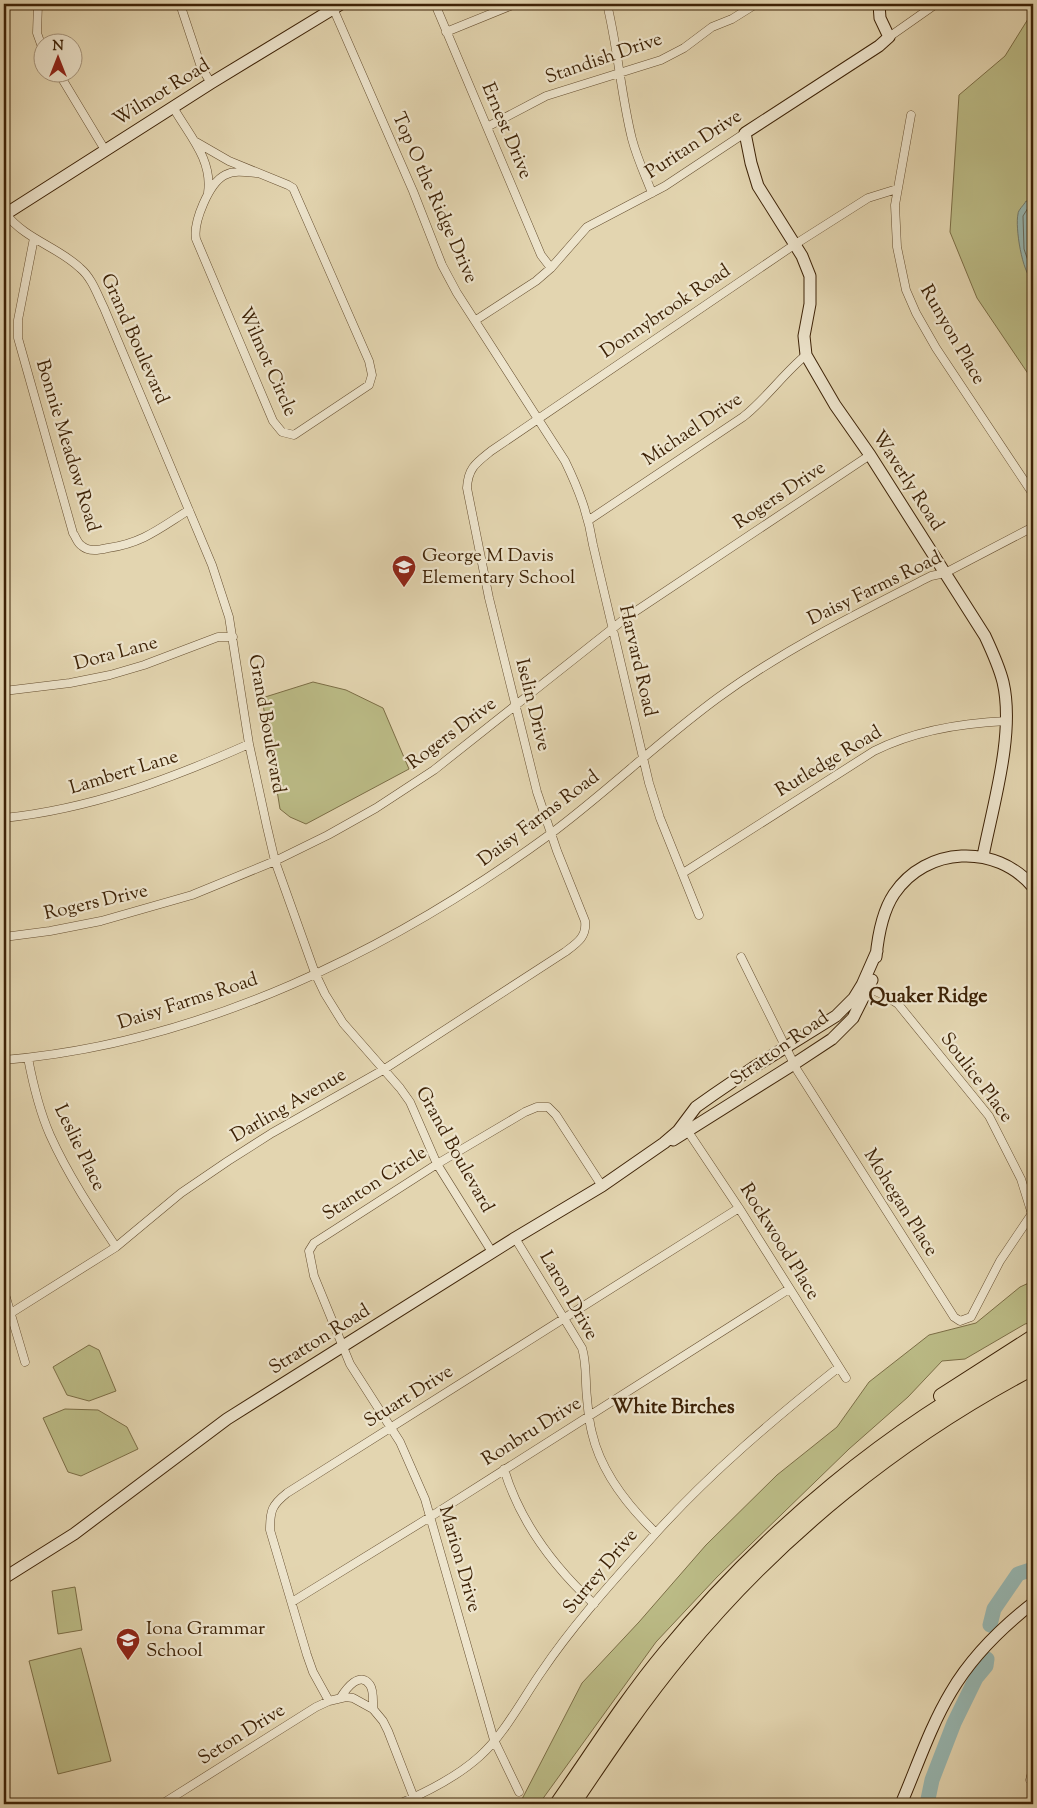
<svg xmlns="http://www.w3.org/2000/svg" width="1037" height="1808" font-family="'Sorts Mill Goudy',serif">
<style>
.green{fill:#bbbb86;stroke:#7c6e46}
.water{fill:#97b7b2;stroke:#737b6d}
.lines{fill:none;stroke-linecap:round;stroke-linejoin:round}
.shore{stroke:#6a6c5c;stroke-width:1}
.river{stroke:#97b7b2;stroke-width:15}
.street-casing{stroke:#664f30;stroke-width:9}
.secondary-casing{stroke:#3d2206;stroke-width:13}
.highway-casing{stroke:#3d2206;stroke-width:16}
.street{stroke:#ede4cc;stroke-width:8}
.secondary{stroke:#ede4cc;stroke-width:11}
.highway{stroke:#e3d5b0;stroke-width:14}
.labels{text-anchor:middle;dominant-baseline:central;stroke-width:4.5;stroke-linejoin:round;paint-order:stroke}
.street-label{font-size:19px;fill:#3d2206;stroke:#ede4cc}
.poi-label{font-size:19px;fill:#3d2206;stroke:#ede4cc;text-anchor:start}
.neighbourhood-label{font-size:20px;font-weight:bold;fill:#3d2206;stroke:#ede4cc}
</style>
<rect width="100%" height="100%" fill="#e3d5b0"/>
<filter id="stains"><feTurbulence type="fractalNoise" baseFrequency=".004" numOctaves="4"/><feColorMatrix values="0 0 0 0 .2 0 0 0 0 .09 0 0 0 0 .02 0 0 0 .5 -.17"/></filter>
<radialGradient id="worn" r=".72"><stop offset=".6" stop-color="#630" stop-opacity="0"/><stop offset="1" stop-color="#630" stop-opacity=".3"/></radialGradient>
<!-- green -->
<path class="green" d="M1033,11V381L977,298L950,232L959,95L1005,56Z
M313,682L346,690L383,708L409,769L306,824L290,817L280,809L262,698Z
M1033,1281V1322L1025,1324L965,1359L942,1361L908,1397L849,1449L717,1577L656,1642L539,1804H516L521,1801L582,1683L639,1622L706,1545L777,1475L837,1427L869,1382L929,1335L976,1323L1020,1287Z
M89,1345L99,1350L116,1391L89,1401L67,1395L53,1367Z
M65,1409L98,1410L127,1427L138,1449L81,1476L68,1472L43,1418Z
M75,1587L82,1630L58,1634L52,1591Z
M81,1648L111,1761L58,1774L29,1661Z"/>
<!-- water -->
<path class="water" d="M1026,201L1033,203V281C1022,273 1015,227 1018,214C1018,210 1024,205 1026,201Z"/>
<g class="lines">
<!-- shore -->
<path class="shore" d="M1033,207L1028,208L1023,216L1024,249L1033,275"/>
<!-- river -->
<path class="river" d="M990,1625L994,1609L1018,1574L1033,1569
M927,1804L932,1780L954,1723L976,1678L986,1666L987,1659"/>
<defs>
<path id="street" d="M38,4L37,33L42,47
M180,4L201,67L211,83
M435,4L541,255L551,268
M607,4C618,49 621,95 632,139C637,158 645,175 652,193
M333,8L413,191L442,265L457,293L565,461C579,490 588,514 593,545L649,783L660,818L699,915
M446,32L515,4
M889,37L936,4
M58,72L105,150
M173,107C188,134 213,159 208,193
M911,115L895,205L897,247L906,290L916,313L936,348L1033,494
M487,127L546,96L661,60L684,48L712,27L732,19L756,4
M196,142L229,161L288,185L293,188L369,361L372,375L369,385L294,435L282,432L273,421L196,239C193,222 209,183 225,175C235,170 245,172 256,173
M6,214C25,239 58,247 80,268C92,278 97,294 104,308L212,565L229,617L249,744L267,827L275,861L315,973L325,994L343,1023L400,1088L410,1102L437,1164L492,1252
M34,238L18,320V338L73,533C76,537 77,543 82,546C89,552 99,550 108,548C143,543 160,528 189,510
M476,320L536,281L551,268L587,227L665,186L745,133
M589,520L743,417C766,399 783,374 806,355
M4,691L70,683L110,675L144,665L218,637H233
M4,818C90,809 171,779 249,744
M683,873L874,751C916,730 961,723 1007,721
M4,937L50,931L101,921L192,895L275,861L328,835L376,808L434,770L627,617L870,455
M741,957L797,1070L954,1317L960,1321L971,1317L1000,1261L1033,1212
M864,986L884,995L898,1004L989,1116L1021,1179L1032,1214
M28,1058C33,1084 39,1110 50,1135C68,1175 92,1211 116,1247
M4,1060C203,1043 390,951 549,835C607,792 660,740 719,697C785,649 858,613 931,576L945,573L1033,527
M685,1127L739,1208L846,1378
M515,1238L582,1348C587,1364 585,1381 587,1398C588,1409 589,1422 592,1433C601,1472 628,1506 656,1533
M4,1291L25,1362
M11,1313L116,1247L181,1193L228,1161L272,1133L383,1070L565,952C577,943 587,937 585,921L557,851L537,792L489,598L467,488C468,468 476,463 491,451L794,245L868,198L897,189
M504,1469C520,1522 554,1567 594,1604
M292,1602L430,1517L789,1289
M341,1697C346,1689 360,1670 370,1685C374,1691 373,1702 373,1709
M329,1701L313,1672L307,1655L270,1530C270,1510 272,1505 287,1493L739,1208
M1030,1780L1033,1768
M519,1792L494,1740L425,1499L400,1442L350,1364L314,1276L309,1251L314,1243L437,1164L525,1112L537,1107H548L556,1115L602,1186
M162,1804L316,1707L329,1701L346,1697L353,1698L373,1709L383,1721L388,1731L414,1798
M399,1804C427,1792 457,1777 480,1756C504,1735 523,1698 542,1671C575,1622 616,1578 655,1534C710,1473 775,1418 839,1367"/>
<path id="secondary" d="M879,4L880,18L889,37L879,46L745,133L751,163L758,186L802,256L810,276V304L804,336L806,355L835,405L870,455L985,636C992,651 999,666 1003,682C1015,733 993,805 983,856
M4,215L211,83L341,4
M876,957C878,936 882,912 894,894C926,846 996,843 1033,887
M673,1140L794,1064L832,1039L853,1018L872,980
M4,1578L74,1534L227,1419L515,1238L602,1186L664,1143L678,1131L696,1107L713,1095L754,1067L836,1016L854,998L862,985L877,951
M901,1804C917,1767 930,1727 951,1692C972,1656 1001,1628 1033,1603"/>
<path id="highway" d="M941,1396L1033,1337
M557,1804C592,1754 625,1701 664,1654C765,1531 891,1425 1033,1353
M573,1804C608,1752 643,1700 683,1652C778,1536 901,1437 1033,1368"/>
</defs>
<!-- street casing -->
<use href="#street" class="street-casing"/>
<!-- secondary casing -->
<use href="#secondary" class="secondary-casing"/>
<!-- highway casing -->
<use href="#highway" class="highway-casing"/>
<!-- street -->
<use href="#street" class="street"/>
<!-- secondary -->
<use href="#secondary" class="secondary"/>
<!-- highway -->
<use href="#highway" class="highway"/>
</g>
<!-- icons -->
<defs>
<symbol id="school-pin" viewBox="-11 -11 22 30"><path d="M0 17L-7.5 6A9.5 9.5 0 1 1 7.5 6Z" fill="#8f2418" stroke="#ede4cc"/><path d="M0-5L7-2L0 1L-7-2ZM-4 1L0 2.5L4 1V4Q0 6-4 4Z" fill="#fff"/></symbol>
</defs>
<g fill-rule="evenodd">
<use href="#school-pin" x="390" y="553" width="28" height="38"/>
<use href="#school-pin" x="114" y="1626" width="28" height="38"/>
</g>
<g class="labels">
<!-- street labels -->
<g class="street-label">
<text transform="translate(604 59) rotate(-19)">Standish Drive</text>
<text transform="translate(162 93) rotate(-32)">Wilmot Road</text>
<text transform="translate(506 131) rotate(67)">Ernest Drive</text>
<text transform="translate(694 145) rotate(-33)">Puritan Drive</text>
<text transform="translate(434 198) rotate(66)">Top O the Ridge Drive</text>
<text transform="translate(666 312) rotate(-34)">Donnybrook Road</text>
<text transform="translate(952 335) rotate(60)">Runyon Place</text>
<text transform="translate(134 339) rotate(66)">Grand Boulevard</text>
<text transform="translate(267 362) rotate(66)">Wilmot Circle</text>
<text transform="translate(693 430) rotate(-34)">Michael Drive</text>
<text transform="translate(67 446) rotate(73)">Bonnie Meadow Road</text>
<text transform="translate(907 481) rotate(57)">Waverly Road</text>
<text transform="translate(780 496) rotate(-34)">Rogers Drive</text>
<text transform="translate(875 589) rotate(-26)">Daisy Farms Road</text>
<text transform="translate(116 654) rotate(-15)">Dora Lane</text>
<text transform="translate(637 661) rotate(77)">Harvard Road</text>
<text transform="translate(532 705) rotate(76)">Iselin Drive</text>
<text transform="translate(266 724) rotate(80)">Grand Boulevard</text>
<text transform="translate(452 734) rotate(-37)">Rogers Drive</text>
<text transform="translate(829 762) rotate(-31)">Rutledge Road</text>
<text transform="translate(124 773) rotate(-17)">Lambert Lane</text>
<text transform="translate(539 819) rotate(-37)">Daisy Farms Road</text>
<text transform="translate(96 903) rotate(-13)">Rogers Drive</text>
<text transform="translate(188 1002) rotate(-18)">Daisy Farms Road</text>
<text transform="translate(780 1049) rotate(-35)">Stratton Road</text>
<text transform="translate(976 1078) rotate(53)">Soulice Place</text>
<text transform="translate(289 1106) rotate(-30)">Darling Avenue</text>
<text transform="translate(79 1148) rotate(64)">Leslie Place</text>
<text transform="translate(454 1150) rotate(61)">Grand Boulevard</text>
<text transform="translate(375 1184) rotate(-33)">Stanton Circle</text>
<text transform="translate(900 1203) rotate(58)">Mohegan Place</text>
<text transform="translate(779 1242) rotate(58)">Rockwood Place</text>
<text transform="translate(568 1296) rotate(60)">Laron Drive</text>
<text transform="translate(320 1340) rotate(-32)">Stratton Road</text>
<text transform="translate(409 1397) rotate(-32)">Stuart Drive</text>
<text transform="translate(532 1432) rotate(-32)">Ronbru Drive</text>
<text transform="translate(459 1559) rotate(74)">Marion Drive</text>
<text transform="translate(601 1572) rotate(-50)">Surrey Drive</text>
<text transform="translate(242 1735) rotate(-32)">Seton Drive</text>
</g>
<!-- poi labels -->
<g class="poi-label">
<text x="422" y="556">George M Davis<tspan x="422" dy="22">Elementary School</tspan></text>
<text x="146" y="1629">Iona Grammar<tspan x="146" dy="22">School</tspan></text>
</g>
<!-- neighbourhood labels -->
<g class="neighbourhood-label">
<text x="928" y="997">Quaker Ridge</text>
<text x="673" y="1408">White Birches</text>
</g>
</g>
<!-- margin -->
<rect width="1037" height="1808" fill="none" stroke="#e3d5b0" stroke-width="20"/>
<rect x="5" y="5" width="1027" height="1798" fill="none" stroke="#3d2206" stroke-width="2.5"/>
<rect x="10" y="10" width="1017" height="1788" fill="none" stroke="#3d2206"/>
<!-- north arrow -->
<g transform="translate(58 58)"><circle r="24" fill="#ede4cc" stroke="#a7967d"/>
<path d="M0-4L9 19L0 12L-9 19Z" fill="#8f2418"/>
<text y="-8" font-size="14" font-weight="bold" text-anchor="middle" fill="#3d2206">N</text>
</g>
<rect width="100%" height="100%" filter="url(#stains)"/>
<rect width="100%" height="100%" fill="url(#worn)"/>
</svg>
